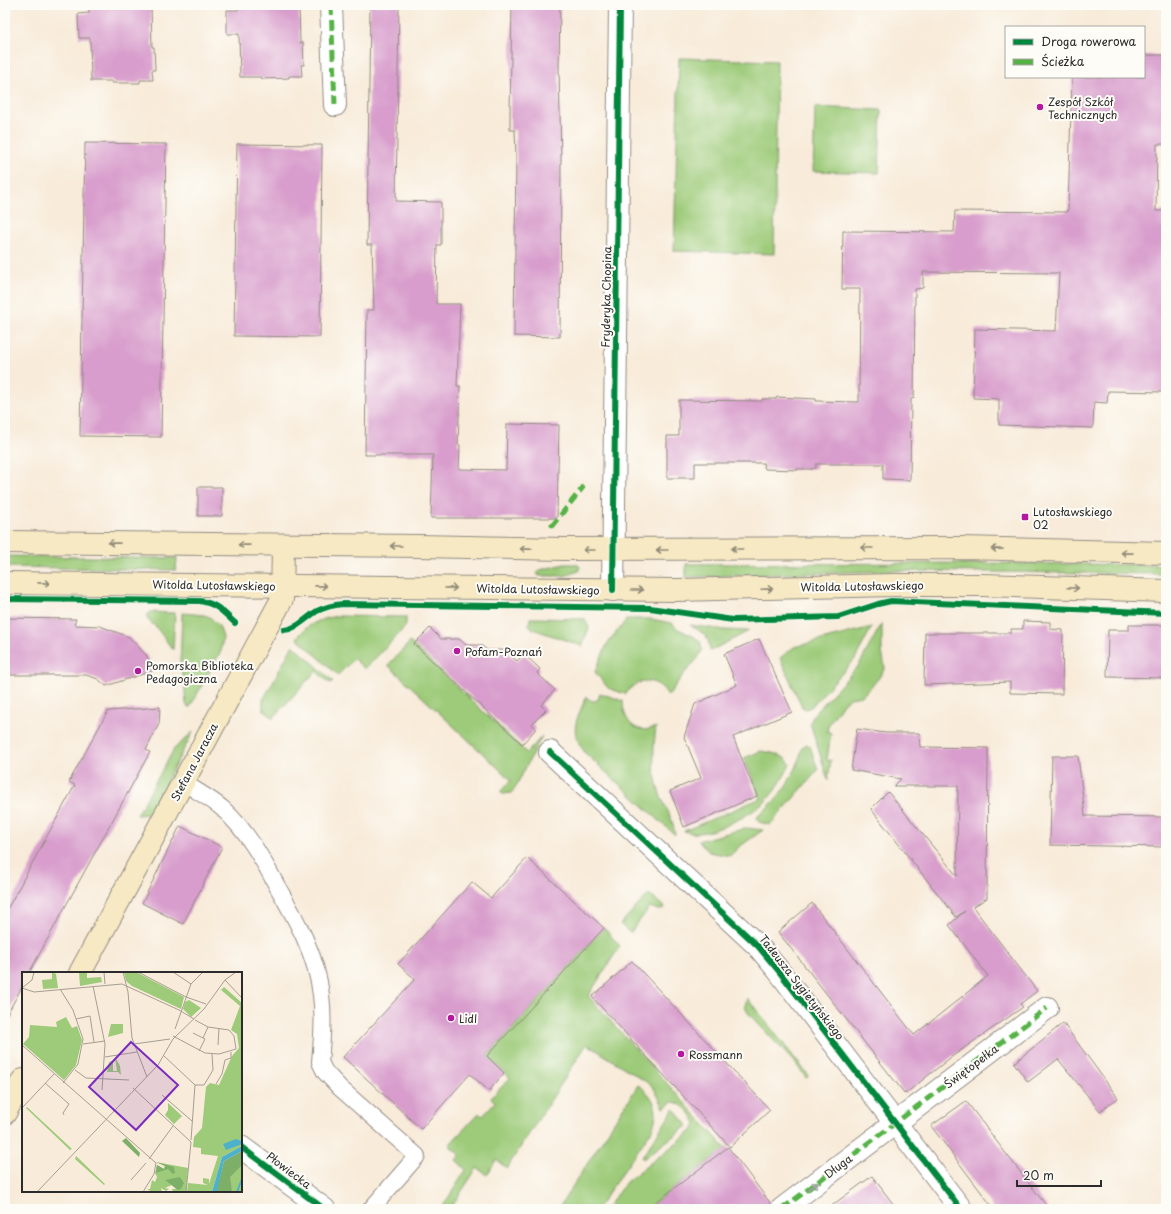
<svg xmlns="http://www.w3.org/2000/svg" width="1171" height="1214" font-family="'Playpen Sans',sans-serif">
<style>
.green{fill:#9dcb79;stroke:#647b52}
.building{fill:#d89dcc}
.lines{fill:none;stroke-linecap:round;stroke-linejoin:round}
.lane-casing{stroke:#928b82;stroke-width:18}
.street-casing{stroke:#928b82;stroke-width:24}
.secondary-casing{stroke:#928b82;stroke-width:24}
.lane{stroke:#fff;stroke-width:16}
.street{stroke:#fff;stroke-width:22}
.secondary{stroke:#f6e9c3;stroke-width:22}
.quiet{stroke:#56b246;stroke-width:5;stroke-dasharray:10 5;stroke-linecap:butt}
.cycleway-casing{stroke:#fdfcf7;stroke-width:8}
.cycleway{stroke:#00873e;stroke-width:6}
.oneway{stroke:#908a77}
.oneway2{stroke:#a0a0a0}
.poi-dot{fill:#b5179e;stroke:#fdfcf7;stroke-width:1.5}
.labels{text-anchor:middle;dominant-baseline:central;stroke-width:4;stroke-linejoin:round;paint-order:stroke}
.poi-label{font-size:11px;fill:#2b2b2b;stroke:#fdfcf7;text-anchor:start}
.street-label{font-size:11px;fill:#2b2b2b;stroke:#fdfcf7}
.inset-river{fill:none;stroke:#4db1cc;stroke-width:2}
.inset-road{fill:none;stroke:#a69e93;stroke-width:1}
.view{fill:#7b2cbf;fill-opacity:0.15;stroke:#7b2cbf;stroke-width:2}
.inset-edge{fill:none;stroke:#2b2b2b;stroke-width:2}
</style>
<rect width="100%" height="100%" fill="#fdfcf7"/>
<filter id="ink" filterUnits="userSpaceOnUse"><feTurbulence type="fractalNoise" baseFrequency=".025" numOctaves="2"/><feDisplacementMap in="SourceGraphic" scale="8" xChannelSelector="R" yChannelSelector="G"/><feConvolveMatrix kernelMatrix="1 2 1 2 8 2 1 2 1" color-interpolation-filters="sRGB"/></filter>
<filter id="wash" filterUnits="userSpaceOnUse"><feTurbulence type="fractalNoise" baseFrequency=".012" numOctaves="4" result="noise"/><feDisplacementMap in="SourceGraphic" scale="16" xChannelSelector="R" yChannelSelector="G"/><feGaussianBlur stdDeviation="0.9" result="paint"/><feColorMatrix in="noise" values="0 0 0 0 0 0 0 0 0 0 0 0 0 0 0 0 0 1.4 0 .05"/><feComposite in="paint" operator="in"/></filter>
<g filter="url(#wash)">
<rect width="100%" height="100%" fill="#f8ebd9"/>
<!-- green -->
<path class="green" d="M679,58L777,61L774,254L674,251Z
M815,107L881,110L879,173L813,171Z
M5,556L177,558L176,570L5,567Z
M982,563L1166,565V574L894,571L686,577V564Z
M565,564H577L580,567L579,571L564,576H539L537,574L540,570Z
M149,612L175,613L173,650L156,627L148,620L147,616Z
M182,613L204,615L210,617L219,626L223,637L221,651L190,707H188L186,704L184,680L180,667Z
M337,616L406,617V626L365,669L354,659L338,675L297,638C307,624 320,619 337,616Z
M530,618L585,619L589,628L582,646L533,629L529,625Z
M627,619H651L672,623L678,629L693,636L700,641L702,650L698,658L683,675L668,696C658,676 637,678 625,694L608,688L595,672L607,644Z
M882,623V652L885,668L878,679L862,696L850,698L844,702L829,724L827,731L831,733L827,760L828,761L831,760L828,780L810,723L814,714L859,665Z
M690,625L724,630L749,631L710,651C709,635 703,633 690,625Z
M872,627L855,659L811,707L806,709L802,707L780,658L794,647Z
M410,642L527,753L542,736L514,790L511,793L503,794L500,792L511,780L388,665Z
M293,645L333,681L330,683L316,671L273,718L263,709V700Z
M600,693L623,701C623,721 636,736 656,727C653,749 652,770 659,791C664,806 674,819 675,835L586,754C568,730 576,722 586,697L592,701L598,700Z
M193,732L149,814L137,815L174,749Z
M805,744L810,746L818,770L770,825L759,822L757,819L758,816C774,803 786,788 795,770C799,763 801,747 805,744Z
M761,751C772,753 784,754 790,764C785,776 776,790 767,800C752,815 704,841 684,831L761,798L744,758Z
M746,828L763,830L739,847L730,856L709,852L698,841Z
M649,894L665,908L658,910L650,907L630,933L620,924Z
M604,928L620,946L588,996L730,1153L715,1157L647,1209H606L626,1182L693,1130L696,1124C693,1115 682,1102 672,1102L664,1108L655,1090L651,1085L587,1044L507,1168L496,1160L487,1175L477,1168L450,1209H441L466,1170L456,1160L460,1155L449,1145L479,1113L482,1116L495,1102L491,1098L510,1078L487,1056Z
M747,998L809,1076L806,1078L796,1064L748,1013L745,1007Z
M638,1085C656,1097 661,1113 650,1133L597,1209H558Z
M674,1109L687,1124V1126L643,1159L642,1157Z"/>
<g id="blocks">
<!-- building -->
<path class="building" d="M89,5H151L152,47H154L155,70H152L153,80H140V83H112V81H91L90,38H79L78,14L89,13Z
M238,5H299L300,43L303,42L304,65H301L302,76H289V78L261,79V77H240L239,34H227V10H238Z
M370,5H399L396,201L441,202V245H437L436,304H460L457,386H460L458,445H460L459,469L506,470L507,424L559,425L557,518H431L433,455H365L367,310H374L372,245H367Z
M512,5H560L559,69L561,158L560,337L514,336L516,157L515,130H510V111Z
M1144,55H1166V144H1157L1156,211H1166V392L1108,391L1107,403L1094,402L1093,428L999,425V399L973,398L975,329L1056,331L1059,273L923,272V288L915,289L914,398L911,399L910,480L883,479V464H816V468H814L813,469H797L798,470L765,469L763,463H695V478H667V436H679V400L762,401V399H776L777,397L816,399V401L859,402L860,289H842L843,231L954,232L955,211L1067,212V210H1068L1072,77H1144Z
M85,143L166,144L161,437L80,436Z
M237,144L322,145L320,337L234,336Z
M198,487H222V516H198Z
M5,618L76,619L74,625L100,626L129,637L146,655L155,670L106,686L98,679L86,675H5Z
M1023,621L1050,622V629L1063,630L1062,694L1010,693V682L924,685L925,633H1011V629H1023Z
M1129,625H1166V678L1107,677L1108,630H1129Z
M430,628L441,639H459L466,645H481L487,650H504L517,661L524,654L540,669L537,673L555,690L541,705L546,710L532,724L536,729L522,744L414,644Z
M759,639L792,712L733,737L757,796L684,827L670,791L701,778L684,737L695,704L737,685L724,654Z
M160,707L159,724L146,750L150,752L29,973H23V985L5,1018V913L75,785L69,782L108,711Z
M857,729L886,733H919L920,747L988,748L987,898L973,907L1037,991L1020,1004L1023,1007L950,1058L905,1094L778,932L812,903L914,1035L988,976L949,925L965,911L956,917L871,809L888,792L957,876L958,786H894L901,779L851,770Z
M1052,756H1078L1085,816L1166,817V847L1050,845Z
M180,826L222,847L183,924L142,903Z
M527,858L604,928L487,1056L504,1073L489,1091L470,1074L421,1129L343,1057L415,979L398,964L472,882L491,898Z
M632,961L770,1110L730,1147L592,997Z
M1063,1023L1118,1098L1100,1111L1058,1059L1028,1082L1014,1063Z
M966,1101L1004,1151L1049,1209H994L931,1126Z
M728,1147L771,1204L770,1209H647Z
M872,1176L897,1209H827Z"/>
</g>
</g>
<g filter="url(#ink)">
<use href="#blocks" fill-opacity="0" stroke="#928b82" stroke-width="1"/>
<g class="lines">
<defs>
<path id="lane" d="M183,782C196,791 212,799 223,809C247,831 262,858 277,886C296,919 317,956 321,995C324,1017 322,1039 320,1062L325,1072L340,1088L417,1156L371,1209"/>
<path id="street" d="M331,5L335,105
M613,590L620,5
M550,752L758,946L778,970L961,1209
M241,1147L324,1209
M782,1209L1047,1008"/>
<path id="secondary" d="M5,542L419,546L565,549L962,548L1166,553
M5,583L676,590L893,585H983L1166,591
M80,973L282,599L283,545
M5,1113L23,1080"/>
</defs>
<!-- lane casing -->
<use href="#lane" class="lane-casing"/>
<!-- street casing -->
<use href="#street" class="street-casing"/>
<!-- secondary casing -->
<use href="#secondary" class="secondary-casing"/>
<!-- lane -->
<use href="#lane" class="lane"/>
<!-- street -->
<use href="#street" class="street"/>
<!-- secondary -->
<use href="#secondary" class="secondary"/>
<!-- quiet -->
<path class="quiet" d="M331,5L335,105
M551,527L584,486
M782,1209L1047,1008"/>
<defs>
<path id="cycleway" d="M613,590L620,5
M5,599L200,601C217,604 222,611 235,623
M284,630C297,629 306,618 317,611C326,607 333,605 342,604L650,608L733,620L838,617L878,604L891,601L1166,613
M550,752L758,946L778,970L961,1209
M241,1147L324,1209"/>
</defs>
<!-- cycleway casing -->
<use href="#cycleway" class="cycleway-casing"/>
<!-- cycleway -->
<use href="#cycleway" class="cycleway"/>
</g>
<!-- one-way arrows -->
<defs><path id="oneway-shaft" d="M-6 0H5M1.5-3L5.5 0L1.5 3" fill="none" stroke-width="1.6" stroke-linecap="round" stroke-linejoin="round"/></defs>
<g class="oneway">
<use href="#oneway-shaft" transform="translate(114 543) rotate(-179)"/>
<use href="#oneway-shaft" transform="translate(244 545) rotate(-179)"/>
<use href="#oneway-shaft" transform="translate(396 546) rotate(-180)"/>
<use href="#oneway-shaft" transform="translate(867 548) rotate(-180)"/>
<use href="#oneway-shaft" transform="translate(526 549) rotate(-179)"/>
<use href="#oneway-shaft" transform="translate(737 549) rotate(180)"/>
<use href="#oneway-shaft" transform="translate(997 549) rotate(-179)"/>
<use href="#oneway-shaft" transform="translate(589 550) rotate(-180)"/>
<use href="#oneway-shaft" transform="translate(662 550) rotate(-180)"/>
<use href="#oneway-shaft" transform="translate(1127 553) rotate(-179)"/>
<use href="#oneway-shaft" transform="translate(44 583) rotate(1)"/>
<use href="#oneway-shaft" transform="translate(321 586) rotate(1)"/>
<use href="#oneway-shaft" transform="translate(451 588) rotate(1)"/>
<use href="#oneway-shaft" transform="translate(1073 588) rotate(2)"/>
<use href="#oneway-shaft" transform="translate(767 589) rotate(-2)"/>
<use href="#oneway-shaft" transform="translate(637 590)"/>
</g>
<use class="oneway2" href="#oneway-shaft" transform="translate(813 1186) rotate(-37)"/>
</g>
<!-- markers -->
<g class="poi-dot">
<circle cx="1040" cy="107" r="4"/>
<rect x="1021" y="513" width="8" height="8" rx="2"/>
<circle cx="457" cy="651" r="4"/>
<circle cx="138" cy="671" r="4"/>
<circle cx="451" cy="1018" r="4"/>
<circle cx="681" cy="1054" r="4"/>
</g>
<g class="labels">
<!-- poi labels -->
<g class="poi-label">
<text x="1048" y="101">Zespół Szkół<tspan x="1048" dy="13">Technicznych</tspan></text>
<text x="1033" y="511">Lutosławskiego<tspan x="1033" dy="13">02</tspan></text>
<text x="465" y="651">Pofam-Poznań</text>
<text x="146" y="665">Pomorska Biblioteka<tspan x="146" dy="13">Pedagogiczna</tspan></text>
<text x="459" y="1018">Lidl</text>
<text x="689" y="1054">Rossmann</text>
</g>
<!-- street labels -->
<g class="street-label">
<text transform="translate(606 297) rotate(-89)">Fryderyka Chopina</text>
<text transform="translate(214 585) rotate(1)">Witolda Lutosławskiego</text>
<text transform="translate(862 586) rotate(-1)">Witolda Lutosławskiego</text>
<text transform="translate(538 589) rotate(1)">Witolda Lutosławskiego</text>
<text transform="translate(194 762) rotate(-62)">Stefana Jaracza</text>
<text transform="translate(802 987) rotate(52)">Tadeusza Sygietyńskiego</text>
<text transform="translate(971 1066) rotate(-37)">Świętopełka</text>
<text transform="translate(838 1166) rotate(-37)">Długa</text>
<text transform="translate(289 1170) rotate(37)">Płowiecka</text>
</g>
</g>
<!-- overview -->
<g transform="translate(22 972)">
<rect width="220" height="220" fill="#f8ebd9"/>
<path d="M30,0L34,2L36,16L21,17L20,8L30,7ZM57,0H65V6L79,5L80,10L58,14ZM102,0H114L162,25L159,37L110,14L104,9ZM202,15L220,31V174L200,185L190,220H165L166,211L186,213L181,211V206L187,207V212L196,184L179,182V176L171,175L172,165L180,156L184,115L188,111L197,113L210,84L217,76L215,62L209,58L218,34L199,18ZM167,28L179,36L169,45L161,37L163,30ZM44,45L50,56L55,54L60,68L54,93L42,108L1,72L7,65L8,53L35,55L34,50ZM89,52H101V61L86,65ZM93,85L98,94L99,103L96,100H85L87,90L91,89V99H95ZM146,131L160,144L152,152L143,143L146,138ZM5,135L50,177L48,178L4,136ZM220,178V220H194ZM54,184L83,212L82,213L53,187ZM134,190L166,196L164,220H151L150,217H154L150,213L143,216L147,217L144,219L139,216L140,220H130L125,217H128L130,208L133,210L135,205L133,201L135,193L142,197L143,194Z" fill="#9dcb79"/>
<path d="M104,166L118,181L117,185L100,169ZM220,179V193L208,205L210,220H194L202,189ZM134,190L152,195L153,201L151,202L146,197L134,201L135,193L142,197L143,194ZM158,205L162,211L159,217L156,218L143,208Z" fill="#7eaf69"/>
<path d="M214,167L220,169V172L204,178L201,172ZM220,174V179L202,189L195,219L190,220L200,185Z" fill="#4db1cc"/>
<path class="inset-river" d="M215,220L220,207"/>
<path class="inset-road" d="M82,0L83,12M101,0L106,20L110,66L125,105M116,0L164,25L184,32M151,0L169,12M203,8L220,26M71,14L83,72L80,118M0,16L12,20L100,12L157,38L172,47M0,16L10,8L12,0M38,17L51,38L61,67L56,92L41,111M54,47L68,44L72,70M153,57L169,12L181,0M171,61L183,67L177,79M151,64L183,81L197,82L214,77L212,64L207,58L186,55L173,48M181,66L186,55M61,72L83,69M112,72L148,67M0,73L134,191L132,202L121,220M196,73L197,56M141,83L173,113H182L191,98L190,82M83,85L115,80M53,98L64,106L107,108M23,111L47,132L41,141L42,143M194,112L200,102L203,88L209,86V80M111,116L169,170M140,123L170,149M0,136L32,102M169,168L173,113M127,187L151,154M109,208L124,191M15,220L136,93L151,67L182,37L203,8L214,0M164,220L169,170"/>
<path class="view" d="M109,70L156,113L114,158L67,115Z"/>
<rect width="220" height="220" class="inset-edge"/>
</g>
<!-- margin -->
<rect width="1171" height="1214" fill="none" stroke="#fdfcf7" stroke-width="20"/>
<!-- legend -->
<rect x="1005" y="26" width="140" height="52" fill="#fdfcf7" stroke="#a9a8a5"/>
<rect x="1013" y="39" width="20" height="6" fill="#00873e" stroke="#a9a8a5"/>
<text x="1041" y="46" font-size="12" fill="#2b2b2b">Droga rowerowa</text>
<rect x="1013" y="59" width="20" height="6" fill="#56b246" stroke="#a9a8a5"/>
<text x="1041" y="66" font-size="12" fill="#2b2b2b">Ścieżka</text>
<!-- scale -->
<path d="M1017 1180v6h84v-6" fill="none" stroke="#2b2b2b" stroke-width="2"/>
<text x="1023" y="1180" font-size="12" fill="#2b2b2b" stroke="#fdfcf7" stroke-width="3" paint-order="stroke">20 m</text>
</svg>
